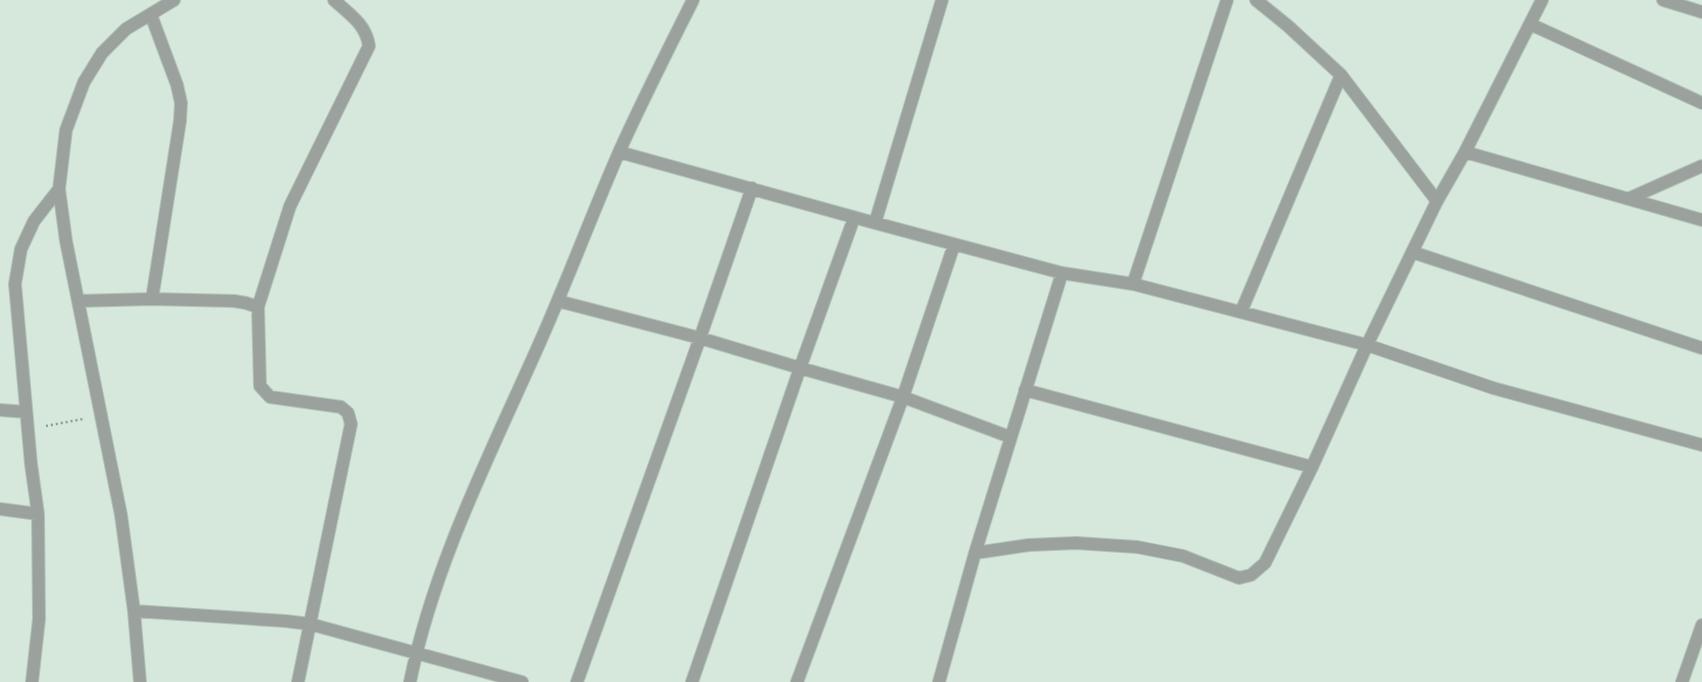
<svg xmlns="http://www.w3.org/2000/svg" width="1702" height="682" font-family="'Space Grotesk',sans-serif">
<style>
.lines{fill:none;stroke-linecap:round;stroke-linejoin:round}
.street-casing{stroke:#b4c3b9;stroke-width:14}
.path{stroke:#8f9b93;stroke-width:2.5;stroke-dasharray:2 3;stroke-linecap:butt}
.street{stroke:#9ba29d;stroke-width:12}
</style>
<rect width="100%" height="100%" fill="#d6e7dc"/>
<g class="lines">
<defs>
<path id="street" d="M1256,0L1288,26L1341,75L1437,201
M1663,0L1702,12
M151,15L177,85L181,103L180,121L152,299
M1530,24L1702,103
M619,152L875,223L1062,273L1133,284L1367,345L1493,388L1702,445
M1465,152L1702,220
M1628,199L1702,166
M875,223L942,0
M1412,252L1702,348
M1133,284L1227,0
M78,301L152,299L234,301L246,303L258,307L260,386L270,397L341,407L348,413L351,424L298,682
M558,301L700,338L800,368L903,397L1010,437
M258,307L290,206L369,46C366,24 349,14 334,0
M1241,312L1341,75
M1025,390L1312,467
M0,410L26,412
M0,509L38,514
M975,553L1029,545L1076,543L1137,547L1183,556L1239,578L1251,575L1265,563L1312,467L1367,345L1437,201L1465,152L1542,0
M134,611L285,621L310,624L522,682
M32,682L39,619L38,514L31,464L15,284L21,249L34,221L59,189
M140,682L134,611L121,515L66,241L59,189L66,130L84,82L102,53L126,29L174,0
M410,682C434,563 491,453 540,342C568,279 592,214 620,150C643,99 668,50 693,0
M577,682L700,338L752,188
M692,682L800,368L854,218
M797,682L903,397L954,245
M939,682L975,553L1062,273
M1682,682L1702,625"/>
</defs>
<!-- street casing -->
<use href="#street" class="street-casing"/>
<!-- path -->
<path class="path" d="M46,426L83,419"/>
<!-- street -->
<use href="#street" class="street"/>
</g>
</svg>
